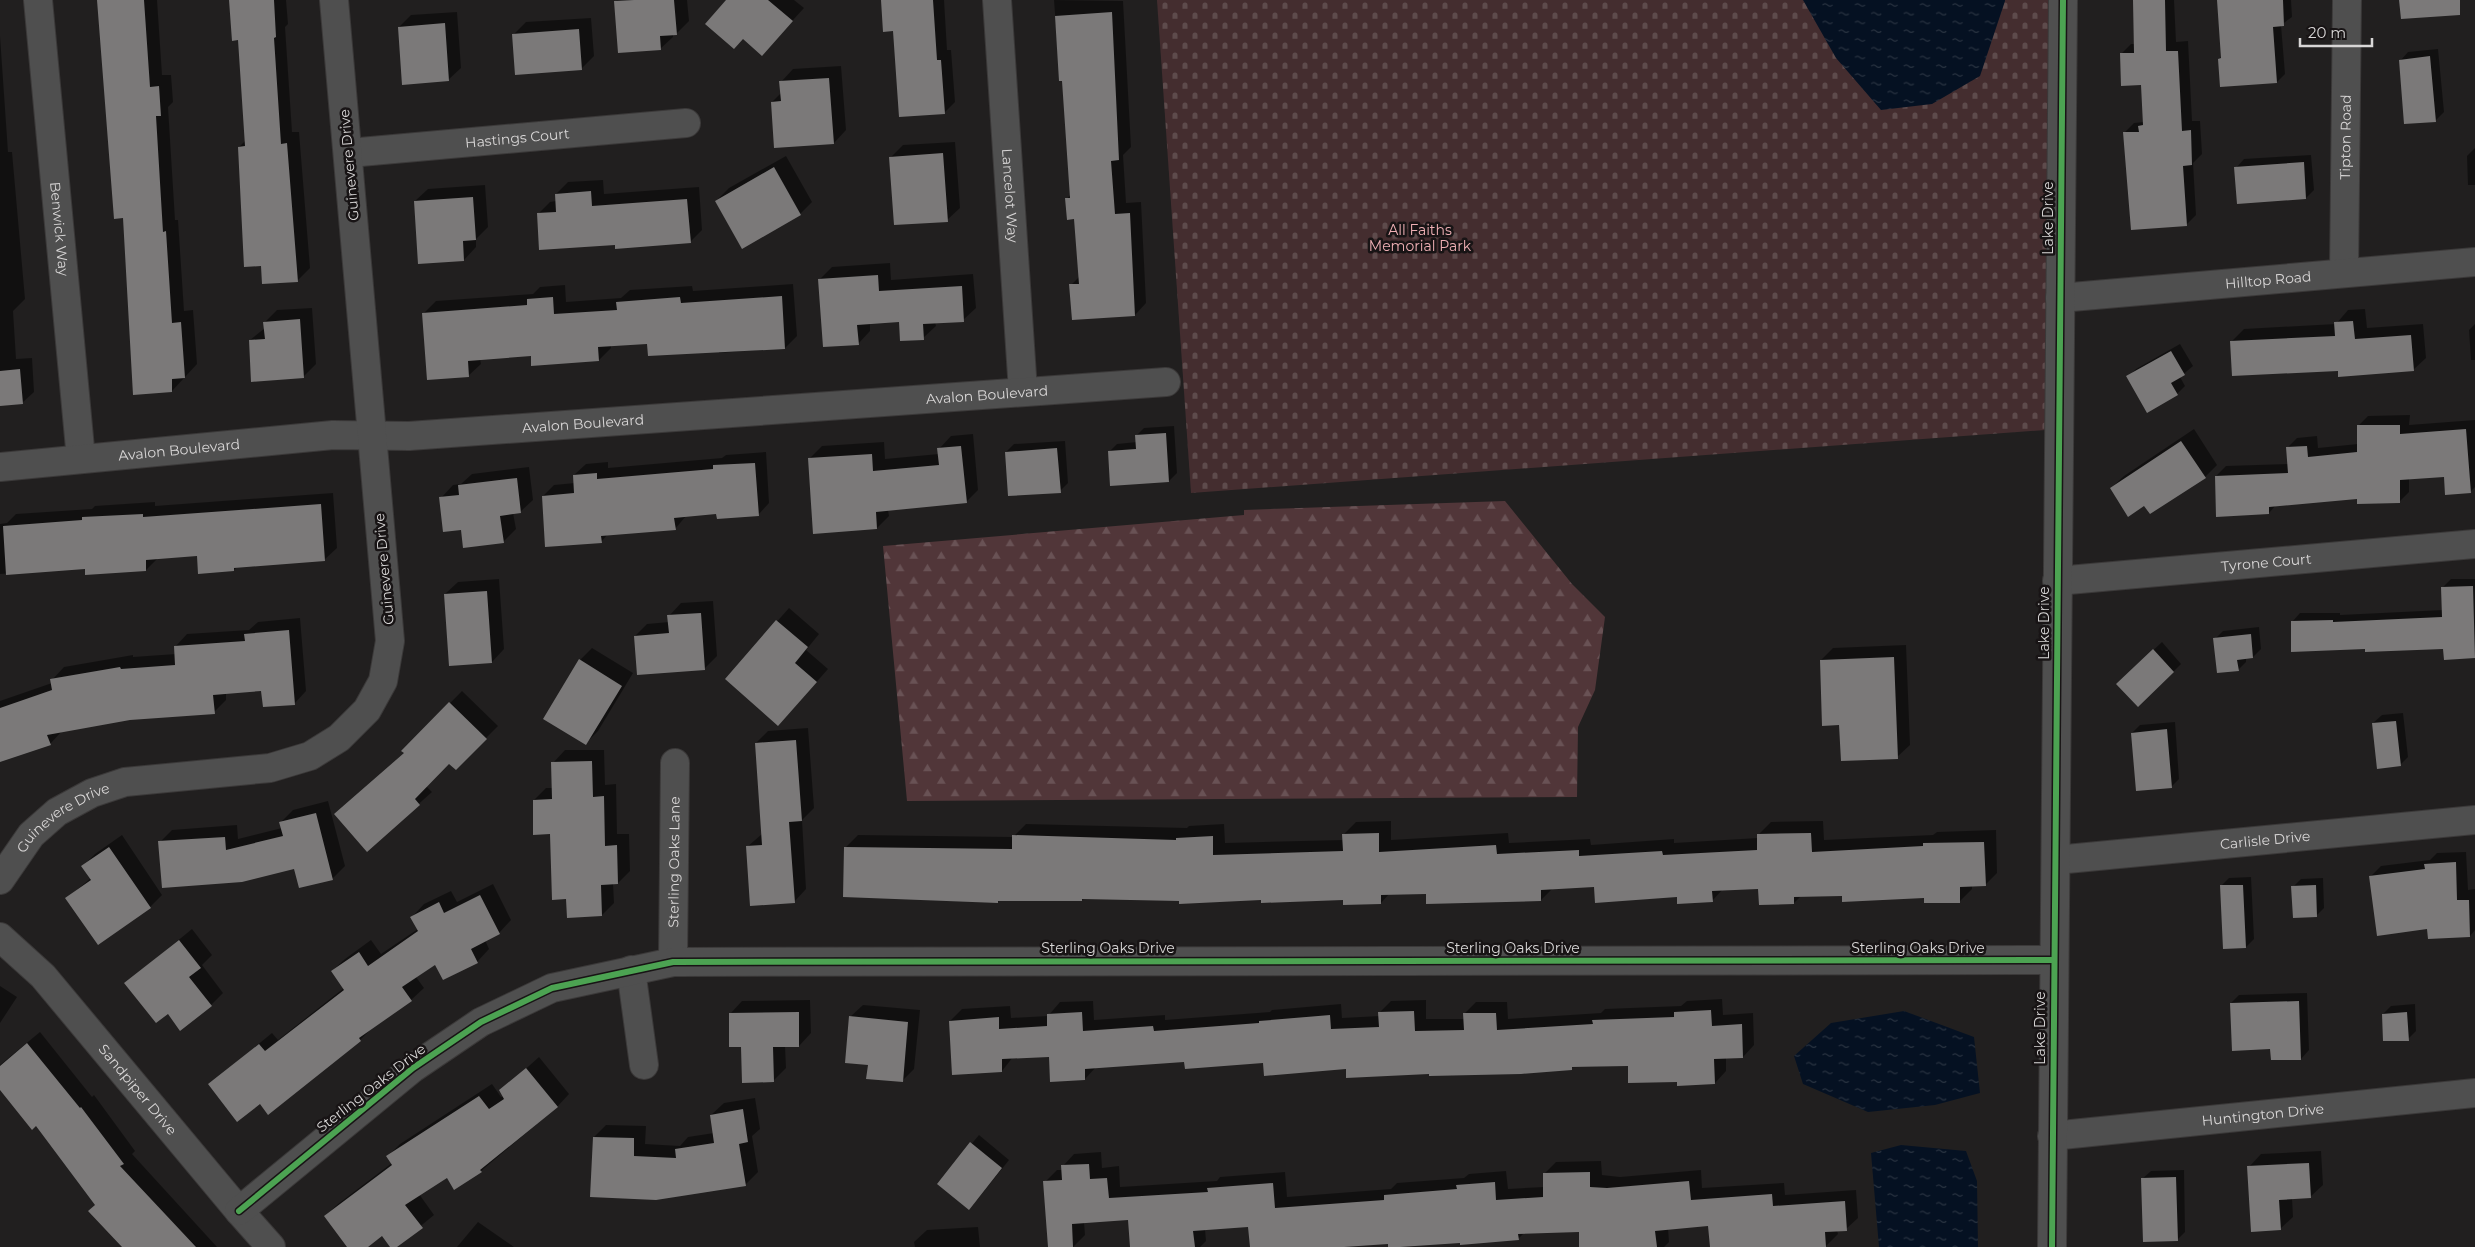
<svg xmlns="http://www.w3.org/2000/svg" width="2475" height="1247" font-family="Montserrat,sans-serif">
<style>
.forest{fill:url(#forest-firs)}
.cemetery{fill:url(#cemetery-stones)}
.water{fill:url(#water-ripples)}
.shadow{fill:#0007}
.building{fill:#7b7979}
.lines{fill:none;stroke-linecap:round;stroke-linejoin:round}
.minor-casing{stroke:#3b3939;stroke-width:30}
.minor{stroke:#4f4f4f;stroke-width:28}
.cycleway-casing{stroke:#181415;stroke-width:9}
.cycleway{stroke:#4ca352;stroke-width:6}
.labels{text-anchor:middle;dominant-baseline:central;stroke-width:5;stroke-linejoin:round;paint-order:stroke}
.street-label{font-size:14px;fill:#d8d6d6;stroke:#181415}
.park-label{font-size:14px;fill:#efb0b5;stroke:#181415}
</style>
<defs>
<pattern id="forest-firs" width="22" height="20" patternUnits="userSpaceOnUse" patternTransform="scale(1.25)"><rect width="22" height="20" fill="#513639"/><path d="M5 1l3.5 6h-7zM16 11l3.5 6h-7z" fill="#695255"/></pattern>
<pattern id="cemetery-stones" width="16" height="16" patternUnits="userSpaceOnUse" patternTransform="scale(1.25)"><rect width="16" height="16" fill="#442d2f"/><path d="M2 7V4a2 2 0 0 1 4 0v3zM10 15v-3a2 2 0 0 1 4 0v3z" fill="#5e4b4c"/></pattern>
<pattern id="water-ripples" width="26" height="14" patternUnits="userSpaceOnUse" patternTransform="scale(1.25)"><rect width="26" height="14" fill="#051122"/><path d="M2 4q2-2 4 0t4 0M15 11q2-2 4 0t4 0" fill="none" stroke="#293341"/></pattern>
</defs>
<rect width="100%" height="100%" fill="#211f1f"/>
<!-- forest -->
<path class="forest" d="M1505,501L1572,584L1605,617L1595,690L1578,727L1577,797L907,801L883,546L1244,515V510Z"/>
<!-- cemetery -->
<path class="cemetery" d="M1157,0H2062L2059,429L1191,493Z"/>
<!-- water -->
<path class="water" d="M1803,0H2005V1L1980,76L1932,104L1881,110L1836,58Z
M1904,1011L1974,1037L1980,1093L1935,1105L1868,1112L1803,1084L1794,1056L1831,1023Z
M1901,1145L1966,1151L1977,1181L1978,1247H1879L1871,1153Z"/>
<!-- shadow -->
<path class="shadow" d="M98,0H157L162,75H171L173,102L168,107L175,220H178L184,311L193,310L197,364L172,391L124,217Z
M230,0H286L288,24L285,27L292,132H299L310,268L298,280L262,265L239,147L246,140L239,39Z
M617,0H687L689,21L676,34H673V37L660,49L615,2Z
M727,0H794L804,8L762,54Z
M882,0H944L947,50H951L955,102L944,113L894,30Z
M1054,0L1123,1L1131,147L1123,155L1126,203L1141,202L1146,303L1135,315L1071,285L1080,276L1076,218L1067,199L1071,194L1063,80H1060Z
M2135,0H2174L2176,42L2188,41L2192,121H2200L2202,154L2193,163L2196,215L2186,225L2124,133L2134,123L2144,122L2142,83L2121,54L2131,44H2136Z
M2218,0H2291L2292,17L2281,25L2285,74L2277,82L2219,59L2222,56Z
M457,12L461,68L448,80L399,27L411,15Z
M591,18L594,56L581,69L513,35L526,22Z
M0,36L8,152H12L25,299L13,311L16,359L32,358L34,392L22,403L0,405Z
M2438,49L2444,112L2435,121L2400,61L2408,52Z
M841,66L846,130L834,143L772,102L781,93V82L793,69Z
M955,142L960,208L947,220L890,158L903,145Z
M2475,148V185H2468L2467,156Z
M2311,155L2314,190L2306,198L2236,168L2244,159Z
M786,156L812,202L800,214L716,201L729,188Z
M603,180L604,194L699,187L702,230L690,242L616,243L538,214L550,202L556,201V194L568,182Z
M485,185L488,227L476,239V247L464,260L415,201L428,189Z
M890,263L891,280L973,274L976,308L963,320L935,322L936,326L923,338L900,321L870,323V331L858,344L819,280L832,267Z
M793,284L797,336L785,348L719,353V350L648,342L611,345V348L599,360L532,355L480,359L481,364L468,376L424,313L436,301L533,294L540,287L565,285L566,302L621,298L630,290L692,286L693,291Z
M312,308L316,364L303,377L250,340L265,328V322L277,310Z
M2365,309L2367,328L2423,324L2426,358L2413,370H2339L2232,341L2244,329L2336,324L2348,310Z
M2475,324V360H2471L2469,330Z
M2180,344L2193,366L2180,377L2185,386L2177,394L2128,377L2136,369Z
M2410,415L2409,425L2475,420V487L2470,492L2445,476L2409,478V492L2399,502L2358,497L2276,505L2269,513L2216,476L2226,466L2288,464L2287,448L2297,438L2317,436L2318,448L2358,444V426L2368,416Z
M1174,426L1177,473L1169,481L1109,452L1117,444L1137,442L1136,436L1144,428Z
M2194,429L2217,465L2205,477L2144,504L2111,488L2124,476Z
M973,434L978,490L966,502L888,510L889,516L877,528L809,459L822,446L884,442L885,459L939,454V449L951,436Z
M1065,441L1068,483L1060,491L1006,452L1014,444Z
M766,452L769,503L758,515L717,513L686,516L675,529L608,534L601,542L543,496L554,485L575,483L574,475L586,464L608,462V468L722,458L726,455Z
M529,467L533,500L520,512L513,513L516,529L503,542L463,529L441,498L453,485L461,484L472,474Z
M333,493L337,548L324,560L238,566L234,570L198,555L158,558L146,570L86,568L0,574V524L7,523L16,514L92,509L95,506L155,502V506Z
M499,579L504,649L492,662L450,665L445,594L458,582Z
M2451,579H2475V656L2445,658V648H2366L2292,622L2300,613H2340V615L2443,610L2442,588Z
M713,601L717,656L704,669L635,636L647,624L669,622V616L681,603Z
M789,608L819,634L806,650L828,669L790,712L726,679Z
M300,618L306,691L294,704L262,690L226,693V700L214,712L130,718L63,730L50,744L0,761V701L52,683V680L64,667L133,655V657L176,654L175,647L187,634L249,630L258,622Z
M2259,627L2261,649L2253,657L2246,658V662L2238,670L2215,639L2223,631Z
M2162,642L2181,664L2173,672L2126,676Z
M1906,645L1910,745L1897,757L1841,724L1821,660L1833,648Z
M592,648L633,673L598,731L586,743L580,660Z
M462,691L498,726L456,768L449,762L426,786L432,792L367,850L405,752L403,751Z
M2403,713L2408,757L2400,765L2373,723L2382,715Z
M2175,722L2179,779L2171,787L2132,733L2140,725Z
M808,728L814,808L802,820L806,889L794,902L747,847L762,834L756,743L768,731Z
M565,750H604L605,785L616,784L617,834H629L630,871L618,883H613L614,903L602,915L567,898L551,833L534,800L546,788H553V763Z
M328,801L345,866L332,879L295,868L160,842L172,830L237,825L238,839L282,828L281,822L293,810Z
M1391,821V840L1508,833L1509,843L1590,839L1591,845L1674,839V843L1758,838V835L1771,822L1823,821L1824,840L1933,835L1937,832L1996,830L1997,873L1985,885H1972V889L1960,901L1925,897L1843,895L1801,896L1794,903L1759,888L1723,889L1712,901L1595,886L1553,888L1541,900L1427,893H1390L1381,903L1344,899L1084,898L1082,900L1000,899L998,902L845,848L858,835L1013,837L1026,824L1187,828L1189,826L1224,824L1225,843L1344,840V834L1356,822Z
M122,835L162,895L150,907L67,898L91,878L83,866L95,854Z
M2466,852L2468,890L2475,889V930L2470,936L2429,928L2370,877L2381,866L2430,860L2437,853Z
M2251,877L2254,939L2246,947L2221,886L2229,878Z
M2323,878L2324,908L2316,916L2293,887L2301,879Z
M493,884L511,920L499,933L485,940L489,949L477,962L436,963L416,977L424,988L411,1000L373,1027L360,1040L269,1113L260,1102L210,1084L272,1033L278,1040L344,988L332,971L345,959L371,940L381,954L418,929L412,917L424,904L451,891L457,902Z
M192,929L212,955L202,965L223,993L211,1005L168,1012L126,983Z
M0,986L17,997L0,1023Z
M2307,993L2309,1050L2301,1059L2272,1048L2231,1003L2239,995Z
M1722,999L1723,1015L1753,1013L1754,1045L1743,1057H1726V1071L1715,1083L1678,1081L1629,1065L1430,1073L1264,1062L1186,1061L1096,1067L1085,1079L1050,1055L1013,1057L1002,1071L950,1021L962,1009L1010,1006L1011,1018L1048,1016L1060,1002L1093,1001L1094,1020L1165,1015V1020L1270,1012L1272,1010L1341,1004L1342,1018L1380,1016L1379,1013L1391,1001L1426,1000V1019H1465L1464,1014L1476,1002H1507L1508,1019L1601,1013L1605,1009L1681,1006L1687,1001Z
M810,1000L811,1033L799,1046H785L786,1068L773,1081L742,1046L730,1014L742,1001Z
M2415,1004L2416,1031L2408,1039L2383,1014L2391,1006Z
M863,1005L920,1010L914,1069L902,1081L850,1017Z
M40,1032L92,1097L94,1095L135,1151L132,1154L217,1247H124L96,1205L36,1125L0,1088V1065Z
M539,1057L569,1094L557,1107L481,1171L448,1176L419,1194L434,1215L395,1247H392L383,1234L366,1247H348L325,1216L338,1204L392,1163L388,1156L400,1144L492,1084L501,1097L504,1096L501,1091Z
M755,1098L760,1129L752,1136L758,1172L745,1185L656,1198L594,1137L606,1125L646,1126L645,1144L680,1146L688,1137L714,1133L711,1115L724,1103Z
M979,1135L1009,1160L977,1200L938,1184Z
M2321,1151L2323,1185L2310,1197L2292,1198L2293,1217L2280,1229L2249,1167L2261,1154Z
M1101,1152L1102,1168L1119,1166L1120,1187L1217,1181L1220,1177L1285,1172L1287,1197L1391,1189L1397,1183L1464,1178L1469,1174L1506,1171L1508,1189L1544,1187V1174L1556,1162L1601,1161L1602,1175L1620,1177L1701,1170L1702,1188L1784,1183L1785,1195L1856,1190L1858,1218L1846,1229L1837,1230L1838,1234L1826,1246L1815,1247H1711L1709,1225L1668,1228L1669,1242L1664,1247H1581L1580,1231L1525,1232L1518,1239L1389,1243L1326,1247H1251L1249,1226L1205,1229L1206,1241L1200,1247H1131L1129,1219L1084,1222L1085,1235L1073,1247H1049L1045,1182L1057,1170H1063V1166L1074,1154Z
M2184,1170L2185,1232L2177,1240L2142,1179L2151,1171Z
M478,1222L514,1247H457Z
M978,1227L980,1247H915L914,1242L927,1230Z"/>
<!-- building -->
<path class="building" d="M97,0H144L150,87L159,86L161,116H156L163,232L166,231L172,323L181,322L185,378L172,379V392L133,395L123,218L114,219Z
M229,0H274L276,37L274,38L281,144L287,143L298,282L262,284L261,266L244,267L238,147L245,146L238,40L232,41Z
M634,0H674L677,35L660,36L661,50L618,53L614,1Z
M726,0H768L793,21L762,56L743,39L734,49L705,24Z
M881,0H933L937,60H941L945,114L899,117L893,31L883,32Z
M2133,0H2165L2166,51H2178L2182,131L2191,130L2192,165L2183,166L2187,226L2131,230L2123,132H2139L2138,126L2143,125L2141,85L2121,86L2120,53H2134Z
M2217,0H2283L2284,26L2273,27L2277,83L2220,87L2218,59L2221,58Z
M2399,0H2460V15L2401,19Z
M1112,12L1119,160L1111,161L1115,214L1130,213L1135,316L1072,320L1069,284H1079L1074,219L1067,220L1065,198H1070L1062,81H1059L1055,16Z
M445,23L449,81L402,85L398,27Z
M579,29L582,70L515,75L512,34Z
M2430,56L2436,122L2404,124L2399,60Z
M829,78L834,144L774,148L771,102L781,101L779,81Z
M943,153L948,222L894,225L889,157Z
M2304,162L2306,199L2237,204L2234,167Z
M774,167L801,215L742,249L715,201Z
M591,191L592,206L687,199L691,243L615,249V245L539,250L537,213L556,212L555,194Z
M473,197L476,240L463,241L464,261L418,264L414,201Z
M878,275L879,291L962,286L964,322L923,324L924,340L900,341L899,322L857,325L859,345L823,347L818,279Z
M782,296L785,349L648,356L647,344L598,347L599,361L531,366V356L468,361L469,377L427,380L422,313L527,305V299L553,297L554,314L617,310L616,302L680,297L681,303Z
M300,319L304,378L251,382L249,340L265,339L263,322Z
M2353,321L2355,339L2411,335L2414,371L2338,377V371L2232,376L2230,341L2335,336L2334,322Z
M2171,351L2185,375L2171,383L2178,395L2147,413L2126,376Z
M20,369L23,404L0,406V371Z
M2357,425H2400V434L2466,429L2471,493L2445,495L2444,477L2400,480V503L2357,504V499L2269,507V514L2216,517L2215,476L2288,473L2286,447L2307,446L2308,457L2357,452Z
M1166,433L1169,482L1110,486L1108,451L1136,449L1135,435Z
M2181,441L2206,478L2150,514L2144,506L2128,517L2110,488Z
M961,446L967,503L876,512L877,529L813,534L808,458L872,454L873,471L939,465L937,448Z
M1057,448L1061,493L1008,496L1005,452Z
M755,463L759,516L717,519L716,514L674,518L676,530L601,536L602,543L545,547L542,496L574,493L573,475L597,473V479L713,469V465Z
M517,478L521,513L500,516L504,543L463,548L461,530L443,532L439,497L459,495L458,485Z
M321,504L325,561L234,568V571L198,574L197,556L146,560V571L85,575V569L6,575L3,526L82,520V517L143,514V517Z
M2473,586L2475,658L2444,660L2443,649L2365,652V649L2291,652V621L2333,620V622L2442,617L2441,587Z
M487,591L492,663L449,666L444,594Z
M701,613L705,670L637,675L634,636L669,633L667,615Z
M776,620L808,647L795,663L817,682L778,726L725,679Z
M289,630L295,705L263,707L261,691L213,695L215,714L130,720L47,735L51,745L0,762V708L52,690L50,679L120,667L121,669L175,665L174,646L245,641L244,634Z
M2251,634L2253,658L2237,660L2239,671L2217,673L2213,638Z
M2153,649L2174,672L2138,707L2116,684Z
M1894,657L1898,759L1841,761L1839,725L1822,726L1820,660Z
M579,659L622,686L586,745L543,719Z
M449,702L487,739L456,770L449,764L415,799L420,805L367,852L334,814L404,753L401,751Z
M2396,721L2401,766L2377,769L2372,723Z
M2167,729L2172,788L2136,791L2131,733Z
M796,740L802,821L789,822L795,903L750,906L746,846L762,845L755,743Z
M592,761L593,797L604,796L605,846L617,845L618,884L601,885L602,916L567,918L566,899L552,900L550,834L533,835V800L552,799L551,762Z
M316,813L333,880L299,888L294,869L242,882L162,888L158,841L225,837L226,850L283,836L279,822Z
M1379,833V852L1496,845L1497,854L1579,850V856L1662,851L1663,855L1757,850V834L1811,833L1812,852L1923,846V843L1984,842L1986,886L1960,887V903H1924V898L1842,902V896L1794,897V904L1759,905L1758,889L1712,891L1713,902L1677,904V897L1595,903L1594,887L1541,890V901L1426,904V894L1381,895V904L1343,905V900L1261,903V900L1179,904V901L1082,899V901H998V903L843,897L844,847L1012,849V835L1176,840V838L1213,836V855L1343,851L1342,834Z
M109,847L151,908L98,945L65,898L91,880L81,866Z
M2456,862L2457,900H2469L2470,937L2428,939L2427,929L2377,936L2369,876L2425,869L2424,864Z
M2220,885H2243L2246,948L2223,949Z
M2316,885L2317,917L2293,918L2291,886Z
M480,895L500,934L471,949L478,963L443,980L435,965L402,987L412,1001L359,1038L361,1041L268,1115L260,1104L237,1122L208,1084L259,1044L265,1051L344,990L331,971L359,952L368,966L418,931L410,917L439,902L444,913Z
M179,940L201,968L189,977L212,1006L180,1031L168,1014L156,1023L124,983Z
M2299,1001L2301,1060H2271L2270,1049L2232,1051L2230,1003Z
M1711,1010L1712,1026L1742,1024L1743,1058L1714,1059L1715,1084L1677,1086V1082L1628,1083V1066L1572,1067V1070L1521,1074L1429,1076V1074L1346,1078V1069L1264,1076L1263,1063L1185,1069L1184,1062L1085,1069V1080L1050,1082L1049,1057L1002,1059V1072L952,1075L949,1021L999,1017V1029L1047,1026V1014L1082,1012L1083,1031L1153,1026L1154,1031L1259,1023V1021L1330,1015L1331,1029L1379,1027L1378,1012L1414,1011L1415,1031L1464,1030L1463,1013H1496L1497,1030L1593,1024L1592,1020L1674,1017V1012Z
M799,1012V1047H773L774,1082L742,1083L741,1047H729V1013Z
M2407,1012L2409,1041H2383L2382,1014Z
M849,1016L908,1022L903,1082L866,1079L868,1065L845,1063Z
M27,1043L80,1108L81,1107L124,1164L120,1166L196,1247H122L88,1211L95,1205L36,1126L32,1130L0,1090V1066Z
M526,1068L558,1107L480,1170L482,1172L454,1190L447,1178L405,1205L423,1228L397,1247H390L382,1236L368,1247H347L324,1216L392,1165L386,1156L479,1096L489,1109L504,1099L499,1090Z
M743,1109L748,1142L739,1144L746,1186L656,1200L590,1197L593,1137L634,1138V1156L676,1158L675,1149L714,1143L710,1115Z
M970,1142L1002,1168L969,1210L937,1184Z
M2309,1163L2311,1198L2279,1200L2281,1230L2251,1232L2247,1166Z
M1089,1164L1090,1179L1107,1178L1109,1198L1208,1192L1207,1188L1273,1183L1275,1208L1384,1200V1195L1457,1189L1456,1185L1495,1182L1496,1200L1543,1197V1173L1590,1172V1187L1607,1188L1689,1181L1691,1200L1772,1194L1773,1206L1845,1201L1847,1231L1825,1232L1826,1247H1710L1708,1226L1655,1231L1657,1247H1579V1232L1518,1234L1519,1240L1460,1245V1243L1400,1247H1388V1244L1344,1247H1250L1248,1227L1193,1231L1195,1247H1130L1128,1220L1072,1224L1073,1247H1048L1043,1181L1062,1180L1061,1165Z
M2176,1177L2178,1241L2143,1242L2141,1178Z"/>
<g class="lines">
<defs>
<g id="minor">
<path id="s1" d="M38,0L81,459"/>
<path id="s2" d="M997,0L1023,391"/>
<path id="s3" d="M349,153L686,123"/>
<path id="s4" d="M2344,273L2347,0"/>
<path id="s5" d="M2060,298L2475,262"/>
<path id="s6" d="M0,467L333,435L409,436L1166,382"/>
<path id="s7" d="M2057,581L2475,544"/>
<path id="s8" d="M2056,860L2475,820"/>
<path id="s9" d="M0,880L31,835L57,812L92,793L125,782L270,768L310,756L339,738L367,710L383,681L390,641L334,0"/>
<path id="s10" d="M0,937L43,976L239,1211L271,1247"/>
<path id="s11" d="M673,962L675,763"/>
<path d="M631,970L644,1065"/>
<path id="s12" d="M2052,1136L2475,1093"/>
<path d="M239,1211L413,1068L481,1022L552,988L673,962L2054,960"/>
<path d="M2052,1247L2063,0"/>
</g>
</defs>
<!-- minor casing -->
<use href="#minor" class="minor-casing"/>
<!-- minor -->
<use href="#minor" class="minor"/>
<defs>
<path id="cycleway" d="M239,1211L413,1068L481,1022L552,988L673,962L2054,960
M2052,1247L2063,0"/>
</defs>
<!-- cycleway casing -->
<use href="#cycleway" class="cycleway-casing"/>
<!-- cycleway -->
<use href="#cycleway" class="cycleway"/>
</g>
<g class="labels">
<!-- street labels -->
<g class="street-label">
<text stroke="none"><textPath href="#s4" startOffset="136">Tipton Road</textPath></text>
<text stroke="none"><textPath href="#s3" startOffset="169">Hastings Court</textPath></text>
<text transform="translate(349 165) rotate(-95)">Guinevere Drive</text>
<text stroke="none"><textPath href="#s2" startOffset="196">Lancelot Way</textPath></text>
<text transform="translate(2048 218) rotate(-90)">Lake Drive</text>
<text stroke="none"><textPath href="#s1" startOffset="230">Benwick Way</textPath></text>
<text stroke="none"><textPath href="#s5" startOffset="209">Hilltop Road</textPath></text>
<text stroke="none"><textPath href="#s6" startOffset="990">Avalon Boulevard</textPath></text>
<text stroke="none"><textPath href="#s6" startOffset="585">Avalon Boulevard</textPath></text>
<text stroke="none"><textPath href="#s6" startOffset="180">Avalon Boulevard</textPath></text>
<text stroke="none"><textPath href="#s7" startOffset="210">Tyrone Court</textPath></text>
<text transform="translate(384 569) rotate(-95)">Guinevere Drive</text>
<text transform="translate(2044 623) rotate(-90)">Lake Drive</text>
<text stroke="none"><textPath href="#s9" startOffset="91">Guinevere Drive</textPath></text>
<text stroke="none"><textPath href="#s8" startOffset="210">Carlisle Drive</textPath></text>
<text stroke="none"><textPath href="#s11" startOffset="100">Sterling Oaks Lane</textPath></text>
<text x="1108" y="948">Sterling Oaks Drive</text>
<text x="1513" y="948">Sterling Oaks Drive</text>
<text x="1918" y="948">Sterling Oaks Drive</text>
<text transform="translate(2040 1028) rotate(-90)">Lake Drive</text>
<text transform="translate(371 1088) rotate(-38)">Sterling Oaks Drive</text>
<text stroke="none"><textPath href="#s10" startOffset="206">Sandpiper Drive</textPath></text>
<text stroke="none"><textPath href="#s12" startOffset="212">Huntington Drive</textPath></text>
</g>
<!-- park labels -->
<g class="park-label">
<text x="1420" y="230">All Faiths<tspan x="1420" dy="16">Memorial Park</tspan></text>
</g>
</g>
<!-- scale -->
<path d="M2300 38v8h72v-8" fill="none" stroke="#d8d6d6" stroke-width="2.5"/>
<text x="2308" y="38" font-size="15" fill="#d8d6d6" stroke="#181415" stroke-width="4" paint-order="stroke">20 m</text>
</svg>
